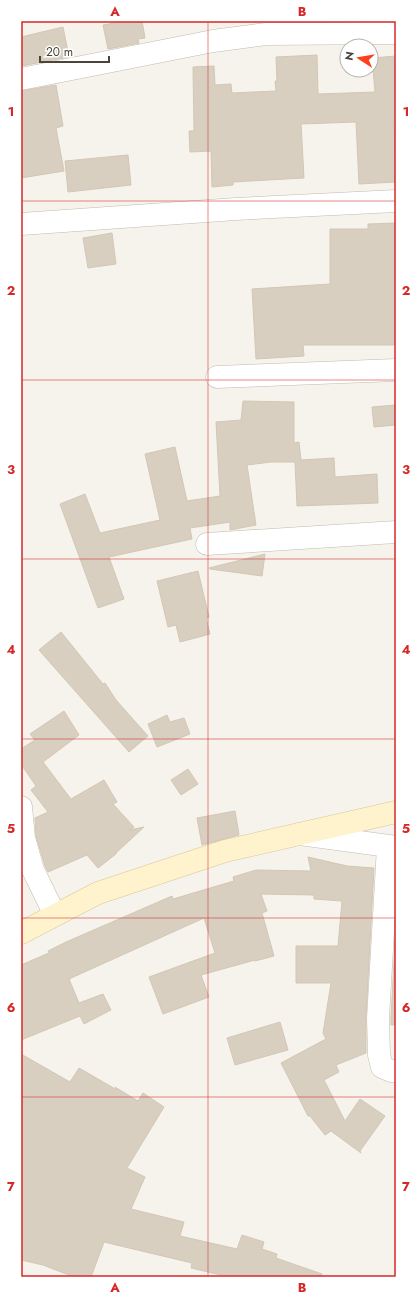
<svg xmlns="http://www.w3.org/2000/svg" width="417" height="1298" font-family="Jost,sans-serif">
<style>
.building{fill:#d8cfc1;stroke:#d3c7b4}
.lines{fill:none;stroke-linecap:round;stroke-linejoin:round}
.street-casing{stroke:#c2bbae;stroke-width:23}
.secondary-casing{stroke:#d6c79b;stroke-width:23}
.street{stroke:#fff;stroke-width:22}
.secondary{stroke:#fff3cd;stroke-width:22}
.grid{fill:none;stroke:#d62828;stroke-width:1;stroke-opacity:0.55}
.neatline{fill:none;stroke:#d62828;stroke-width:1.5}
.grid-label{font-size:13px;text-anchor:middle;font-weight:bold;fill:#d62828}
</style>
<rect width="100%" height="100%" fill="#f6f3ec"/>
<!-- building -->
<path class="building" d="M126,21H142L145,38L138,39L139,43L108,49L103,25Z
M63,27L69,57L21,66V37Z
M317,55L318,94L375,92L372,58L396,56V120H394L396,182L359,184L356,122L301,124L304,178L233,182V185L212,187L211,151L190,152L189,131H194L193,67L214,66L215,85L231,84L232,93L276,91L275,81H277L276,57Z
M56,85L63,126L56,128L64,171L21,178V91Z
M128,155L131,185L68,192L65,161Z
M396,223V345H303L304,356L256,359L252,289L330,284V229H368V224Z
M112,233L116,264L88,268L83,238Z
M243,401L294,402V443L299,442L301,460L334,458L335,477L377,474L378,503L297,506L295,462H271L247,465L256,525L230,530V522L190,528L192,539L109,557L124,599L98,608L60,504L85,494L100,533L160,520L145,454L175,447L187,501L220,496L216,422L241,420Z
M396,405V425L374,427L372,407Z
M265,554L262,576L210,569L209,568Z
M198,571L209,617L206,618L210,634L180,642L176,625L168,627L157,581Z
M61,632L103,684L105,683L116,700L148,736L129,752L39,650Z
M64,711L79,735L43,762L71,799L104,780L117,802L113,804L134,827L129,830L144,827L116,853V854L98,868L87,855L48,872L45,866L36,836L35,818L48,812L31,790L36,786L21,764V749L35,740L30,734Z
M167,715L170,722L184,718L190,734L157,747L148,724Z
M188,769L198,784L181,795L171,780Z
M235,811L239,835L202,845L197,818Z
M308,857L347,866L374,868L366,1017V1053L336,1065L339,1072L324,1080L345,1121L360,1099L385,1116L360,1151L361,1153L331,1131L325,1135L310,1116H308L281,1063L326,1039L323,1033L331,983H296V946H338L342,901L314,899V895L261,894L267,911L262,913L274,956L255,961V960L201,975L209,997L163,1014L149,977L215,953L204,918L69,979L79,1003L103,994L111,1010L84,1024L80,1016L21,1040V965L49,953L48,951L66,942L172,896L173,899L234,881L233,877L256,870L311,871Z
M396,924V1025H391V1018Z
M280,1022L288,1050L235,1065L227,1038Z
M21,1054L70,1082L79,1068L117,1090L115,1087L138,1101L143,1093L164,1107L127,1168L145,1177L131,1209L184,1222L180,1236L237,1249L242,1235L264,1242L262,1249L277,1254L276,1258L322,1274L321,1277H229L191,1268L192,1263L104,1242L91,1277H74L43,1265L21,1260Z"/>
<g class="lines">
<defs>
<path id="street" d="M21,79L213,41L266,34L396,33
M21,224L236,209L396,201
M217,377L396,370
M207,544L396,532
M21,807L24,838L33,870L55,915
M300,834L396,847
M388,847L378,1018L379,1055L382,1067L391,1071H396"/>
<path id="secondary" d="M21,933L98,893L225,851L396,812"/>
</defs>
<!-- street casing -->
<use href="#street" class="street-casing"/>
<!-- secondary casing -->
<use href="#secondary" class="secondary-casing"/>
<!-- street -->
<use href="#street" class="street"/>
<!-- secondary -->
<use href="#secondary" class="secondary"/>
</g>
<!-- grid -->
<path class="grid" d="M208,21V1277M21,201H396M21,380H396M21,559H396M21,739H396M21,918H396M21,1097H396"/>
<!-- border -->
<rect width="417" height="1298" fill="none" stroke="#ffffff" stroke-width="44"/>
<!-- north arrow -->
<g transform="translate(359 58) rotate(282)"><circle r="19" fill="#ffffff" stroke="#b7b4b0"/>
<path d="M0-3L7 15L0 10L-7 15Z" fill="#fc3f1d"/>
<text y="-6" font-size="11" font-weight="bold" text-anchor="middle" fill="#4b4439">N</text>
</g>
<!-- scale -->
<path d="M40 56v6h69v-6" fill="none" stroke="#4b4439" stroke-width="2"/>
<text x="46" y="56" font-size="12" fill="#4b4439" stroke="#ffffff" stroke-width="3" paint-order="stroke">20 m</text>
<rect x="22" y="22" width="373" height="1254" class="neatline"/>
<g class="grid-label">
<text x="115" y="16">A</text>
<text x="302" y="16">B</text>
<text x="11" y="116">1</text>
<text x="406" y="116">1</text>
<text x="11" y="295">2</text>
<text x="406" y="295">2</text>
<text x="11" y="474">3</text>
<text x="406" y="474">3</text>
<text x="11" y="654">4</text>
<text x="406" y="654">4</text>
<text x="11" y="833">5</text>
<text x="406" y="833">5</text>
<text x="11" y="1012">6</text>
<text x="406" y="1012">6</text>
<text x="11" y="1191">7</text>
<text x="406" y="1191">7</text>
<text x="115" y="1292">A</text>
<text x="302" y="1292">B</text>
</g>
</svg>
